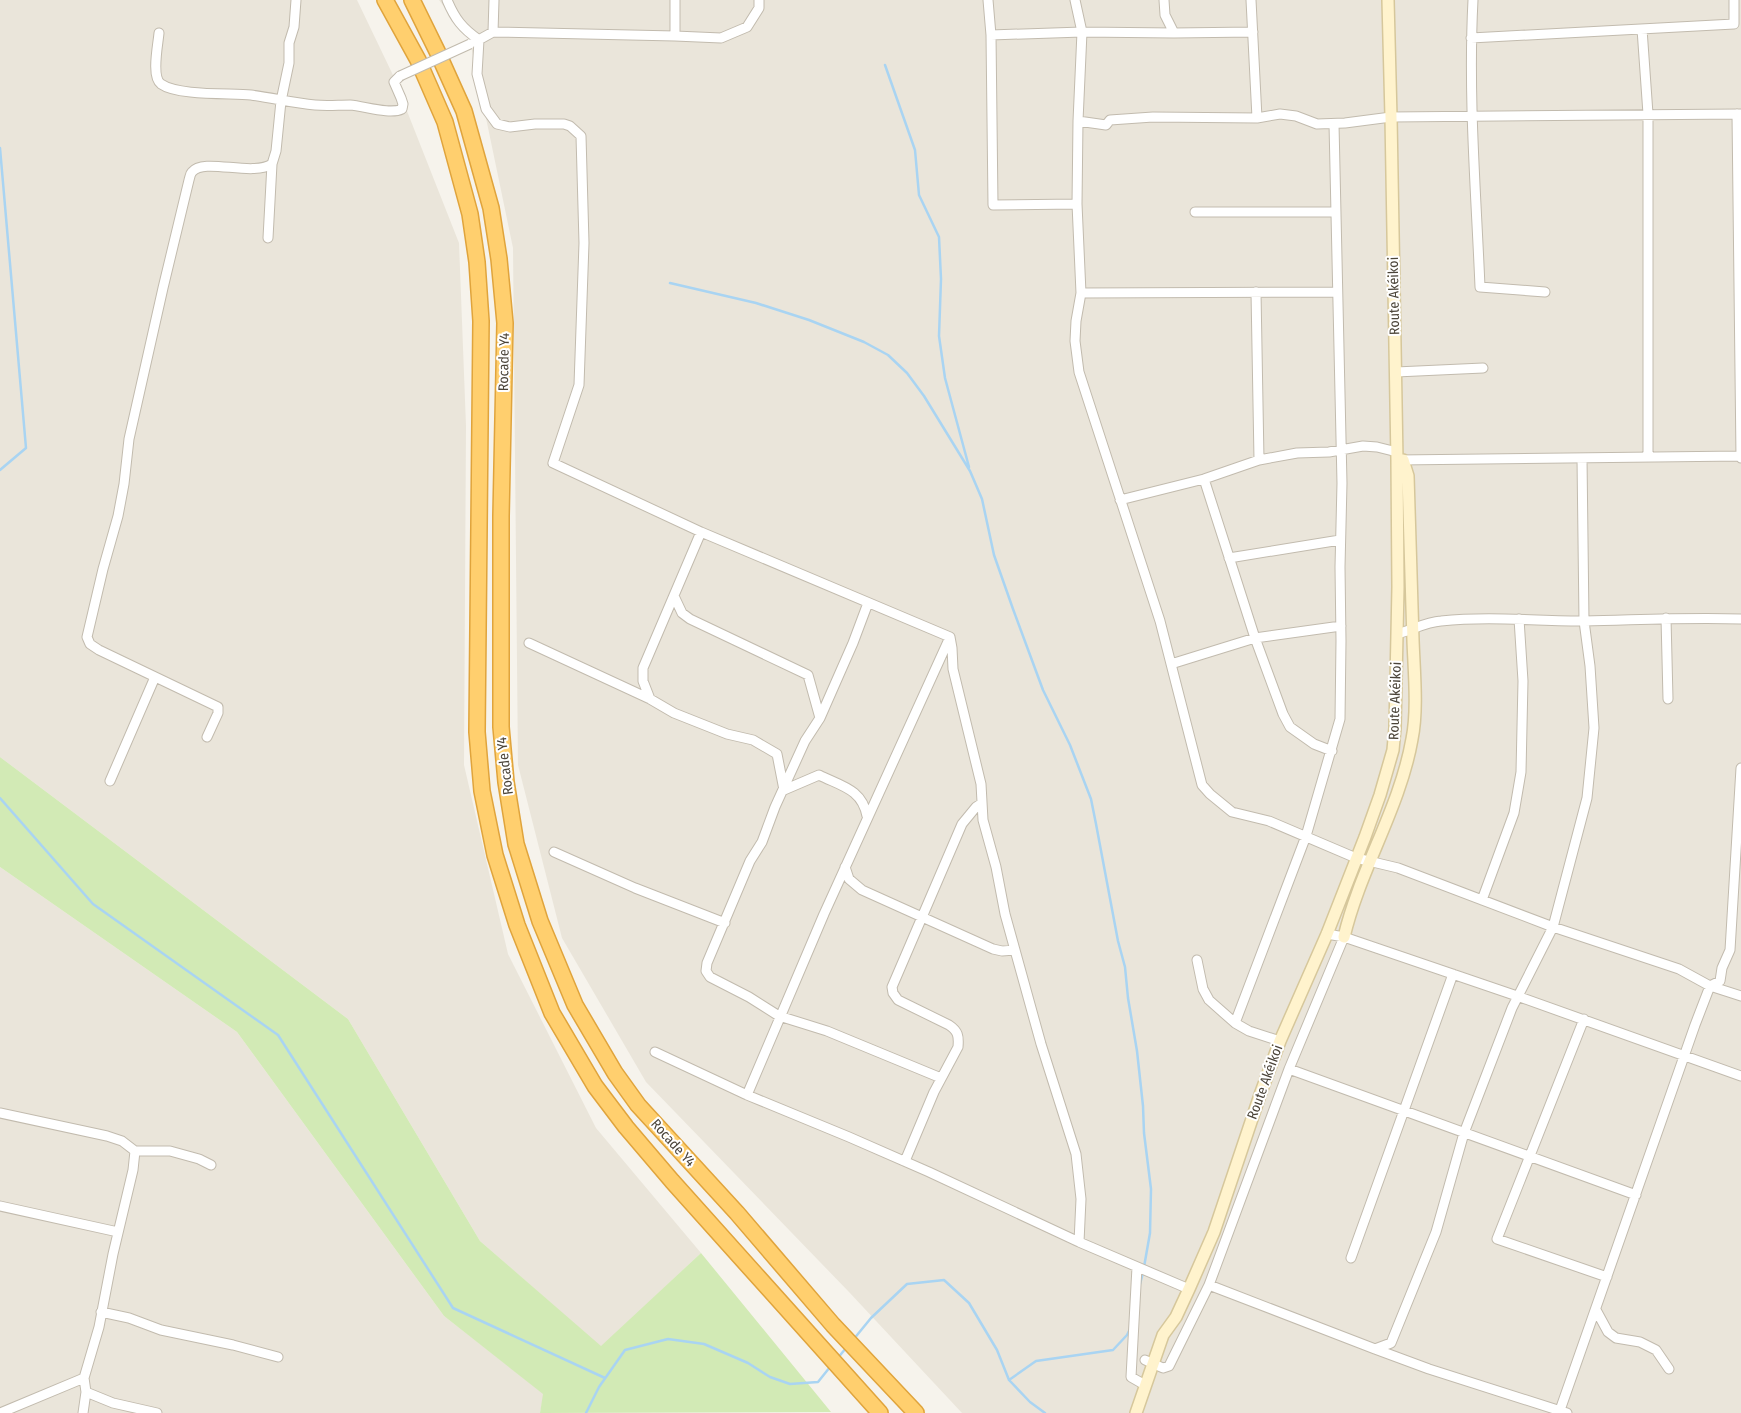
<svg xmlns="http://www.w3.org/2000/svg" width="1741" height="1413" font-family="'Fira Sans Condensed',sans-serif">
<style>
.residential{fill:#eae5da}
.green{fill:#d2eab5}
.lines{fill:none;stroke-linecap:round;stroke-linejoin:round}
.stream{stroke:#a9d4f2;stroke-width:2.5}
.street-casing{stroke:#c2bbae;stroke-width:11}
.secondary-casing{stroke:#d6c79b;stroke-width:14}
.highway-casing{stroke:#e0a43c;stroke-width:18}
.street{stroke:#fff;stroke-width:9}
.secondary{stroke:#fff3cd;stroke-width:11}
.highway{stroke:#ffcf6e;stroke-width:15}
.street-bridge-casing{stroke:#c2bbae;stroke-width:11;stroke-linecap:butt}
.street-bridge{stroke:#fff;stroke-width:9}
.labels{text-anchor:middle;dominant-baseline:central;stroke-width:4;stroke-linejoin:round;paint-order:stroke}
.street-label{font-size:14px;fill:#4b4439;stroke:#fff}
</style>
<rect width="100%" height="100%" fill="#f6f3ec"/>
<!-- residential -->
<path class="residential" d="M0,0H357L392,73L459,243L466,426L464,765L508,954L596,1128L701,1253L601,1347L480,1241L348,1019L0,757Z
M439,0H1741V1413H962L849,1292L646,1082L562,938L518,765L513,248L470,41Z
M0,867L237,1032L444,1316L544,1394L540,1413H0Z"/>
<!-- green -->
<path class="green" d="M0,757L348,1019L480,1241L601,1346L701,1253L831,1412L540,1413L543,1394L444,1316L237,1032L0,867Z"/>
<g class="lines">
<!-- stream -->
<path class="stream" d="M885,65L915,150L919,195L939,237L941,279L939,336L945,378L969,467
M0,148L26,448L0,470
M670,283L756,303L809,320L864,342L888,355L907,373L924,396L970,471L982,499L994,555L1013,609L1043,690L1070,745L1091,799L1096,824L1118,941L1125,967L1128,998L1137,1051L1143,1106L1144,1133L1151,1189L1150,1233L1144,1267
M0,798L93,904L278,1035L453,1308L605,1378
M1140,1284L1143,1273
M853,1340L871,1318L907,1284L944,1280L969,1303L997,1350L1009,1380L1030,1402L1045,1413
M837,1359L846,1348
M1009,1380L1036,1361L1113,1350L1127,1335L1130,1329
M586,1413L599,1387L625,1350L668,1339L704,1344L748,1363L770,1377L790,1384L818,1382L830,1367"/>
<defs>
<path id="street" d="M447,0C455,19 462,28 479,40L477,74L486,109L497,124L510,127L535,124H564L570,126L581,136L584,243L579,385L553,463L701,532L950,637L952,648L953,669L981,784L983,820L996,867L1005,914L1041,1044L1076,1154L1081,1199L1079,1242
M988,0L991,35L993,205L1077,204
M1075,0L1082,32L1078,121L1077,204L1081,293L1076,321L1075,341L1079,372L1160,621L1202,785L1210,794L1232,812L1269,821L1356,858L1398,868L1553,927L1679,969L1710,986L1741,996
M1164,0L1165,15L1174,33
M1251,0L1257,118
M1473,0C1468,96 1476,191 1480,287L1545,292
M1642,29L1648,114V457
M493,32L675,36V0
M159,33C158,45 151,77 161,84C178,96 230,93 251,95C273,98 294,103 315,105C327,106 338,105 350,105C364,106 390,115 402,109L403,104L401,98L394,82L400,76
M991,35L1082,32L1174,33L1253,32
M675,36L721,38L747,27L759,8V0
M1471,38L1734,24V0
M475,42L493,32L494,0
M1737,114L1741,458
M1078,121L1106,125L1110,120L1153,117L1257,118L1280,114L1296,116L1317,124L1345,123L1391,117L1741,114
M1195,212H1336
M268,238L272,164
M1256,292L1259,460
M1081,293L1337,292
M1396,372L1483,368
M1398,460L1741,456
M1204,479L1255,638L1283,714L1290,727L1314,744L1332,751
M1120,500L1204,479L1259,460L1297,453L1329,452L1363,446L1377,447L1397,452
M1229,558L1340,540
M674,596L682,613L690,619L808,675L820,718
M868,603L853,643L820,718L805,741L775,807L762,842L750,861L707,963L706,971L710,977L749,997L779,1016L827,1031L941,1078
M1666,618L1668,699
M1397,634C1412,630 1426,622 1441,621C1489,616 1537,621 1585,621C1637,620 1689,617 1741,619
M529,643L650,699L674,713L727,734L753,740L777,754L784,790L819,775C841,786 862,789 867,816
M1171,664L1255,638L1341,626
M650,699L643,681V668L701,532
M207,737L218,713V707L99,650L90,644L87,637L103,569L118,516L124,484L129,439L163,288L189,180C190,177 190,174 192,172C204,157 251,177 272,164L276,151L281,101L289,63V43L294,27L296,0
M110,781L155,677
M554,852L635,888L725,923
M845,867L849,879L862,890L993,949L1002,951L1015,950
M1482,900L1514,813L1521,772L1523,681L1519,619
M1327,934L1344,937L1517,996L1741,1076
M1344,937L1289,1069L1209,1285L1375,1349L1391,1343L1436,1232L1464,1133L1512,1008L1553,927L1587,798L1594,728L1590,666L1584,621L1582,458
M1197,960L1203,989L1209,1000L1235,1023L1249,1031L1280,1041
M1584,1019L1497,1239L1607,1277
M1235,1023L1306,836L1340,719L1341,641L1340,567L1342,483L1334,124
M655,1052L747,1095L849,1137L929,1172L1079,1242L1189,1289
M1289,1069L1636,1195
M747,1095L824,914L950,637
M0,1113L107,1136L122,1141L135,1151
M905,1161L934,1092L958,1047C959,1036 958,1031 949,1025L898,1000L893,993L892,987L962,824L976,807L982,803
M0,1206L118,1232
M1351,1258L1453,974
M1137,1267L1131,1377L1145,1385
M1596,1310L1608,1332L1616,1338L1640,1342L1656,1350L1669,1369
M101,1312L129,1318L161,1330L233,1345L278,1357
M1375,1349L1429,1369L1567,1413
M1145,1360L1163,1368L1169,1366L1209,1285
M86,1392L113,1403L157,1413
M0,1413L84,1378
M83,1413L86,1392L84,1378L99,1327L113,1254L133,1170L135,1151H170L199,1159L211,1165
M1559,1413L1695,1025L1710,986L1720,981L1722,968L1730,950L1741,768"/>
<path id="secondary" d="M1344,937C1360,869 1400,808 1412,739C1418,710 1414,670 1413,640C1411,586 1410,531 1408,476L1403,460
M1136,1413L1163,1335L1176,1317L1189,1289L1214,1232L1260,1095L1280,1041L1327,934L1365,837L1380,795L1393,750L1395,728L1398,587L1397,460L1391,117L1388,0"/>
<path id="highway" d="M385,0L418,60L445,122L470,214L477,262L481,321L477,732L482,791L495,855L517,925L552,1013L595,1086L626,1127L672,1181L880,1413
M412,0L437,51L464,111L491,208L499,259L505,323L501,516V727L506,782L516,844L540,921L575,1005L615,1073L638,1105L737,1213L833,1325L916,1413"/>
</defs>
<!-- street casing -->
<use href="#street" class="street-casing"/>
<!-- secondary casing -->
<use href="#secondary" class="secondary-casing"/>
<!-- highway casing -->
<use href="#highway" class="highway-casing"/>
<!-- street -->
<use href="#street" class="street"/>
<!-- secondary -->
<use href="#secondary" class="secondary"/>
<!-- highway -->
<use href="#highway" class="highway"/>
<defs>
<path id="street-bridge" d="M400,76L470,44"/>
</defs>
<!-- street-bridge casing -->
<use href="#street-bridge" class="street-bridge-casing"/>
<!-- street-bridge -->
<use href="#street-bridge" class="street-bridge"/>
</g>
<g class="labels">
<!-- street labels -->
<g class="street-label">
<text transform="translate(1394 296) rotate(-91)">Route Akéikoi</text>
<text transform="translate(504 362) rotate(-89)">Rocade Y4</text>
<text transform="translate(1395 701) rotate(-88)">Route Akéikoi</text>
<text transform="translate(505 766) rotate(-97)">Rocade Y4</text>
<text transform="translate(1265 1082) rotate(-70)">Route Akéikoi</text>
<text transform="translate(673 1143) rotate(48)">Rocade Y4</text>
</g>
</g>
</svg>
